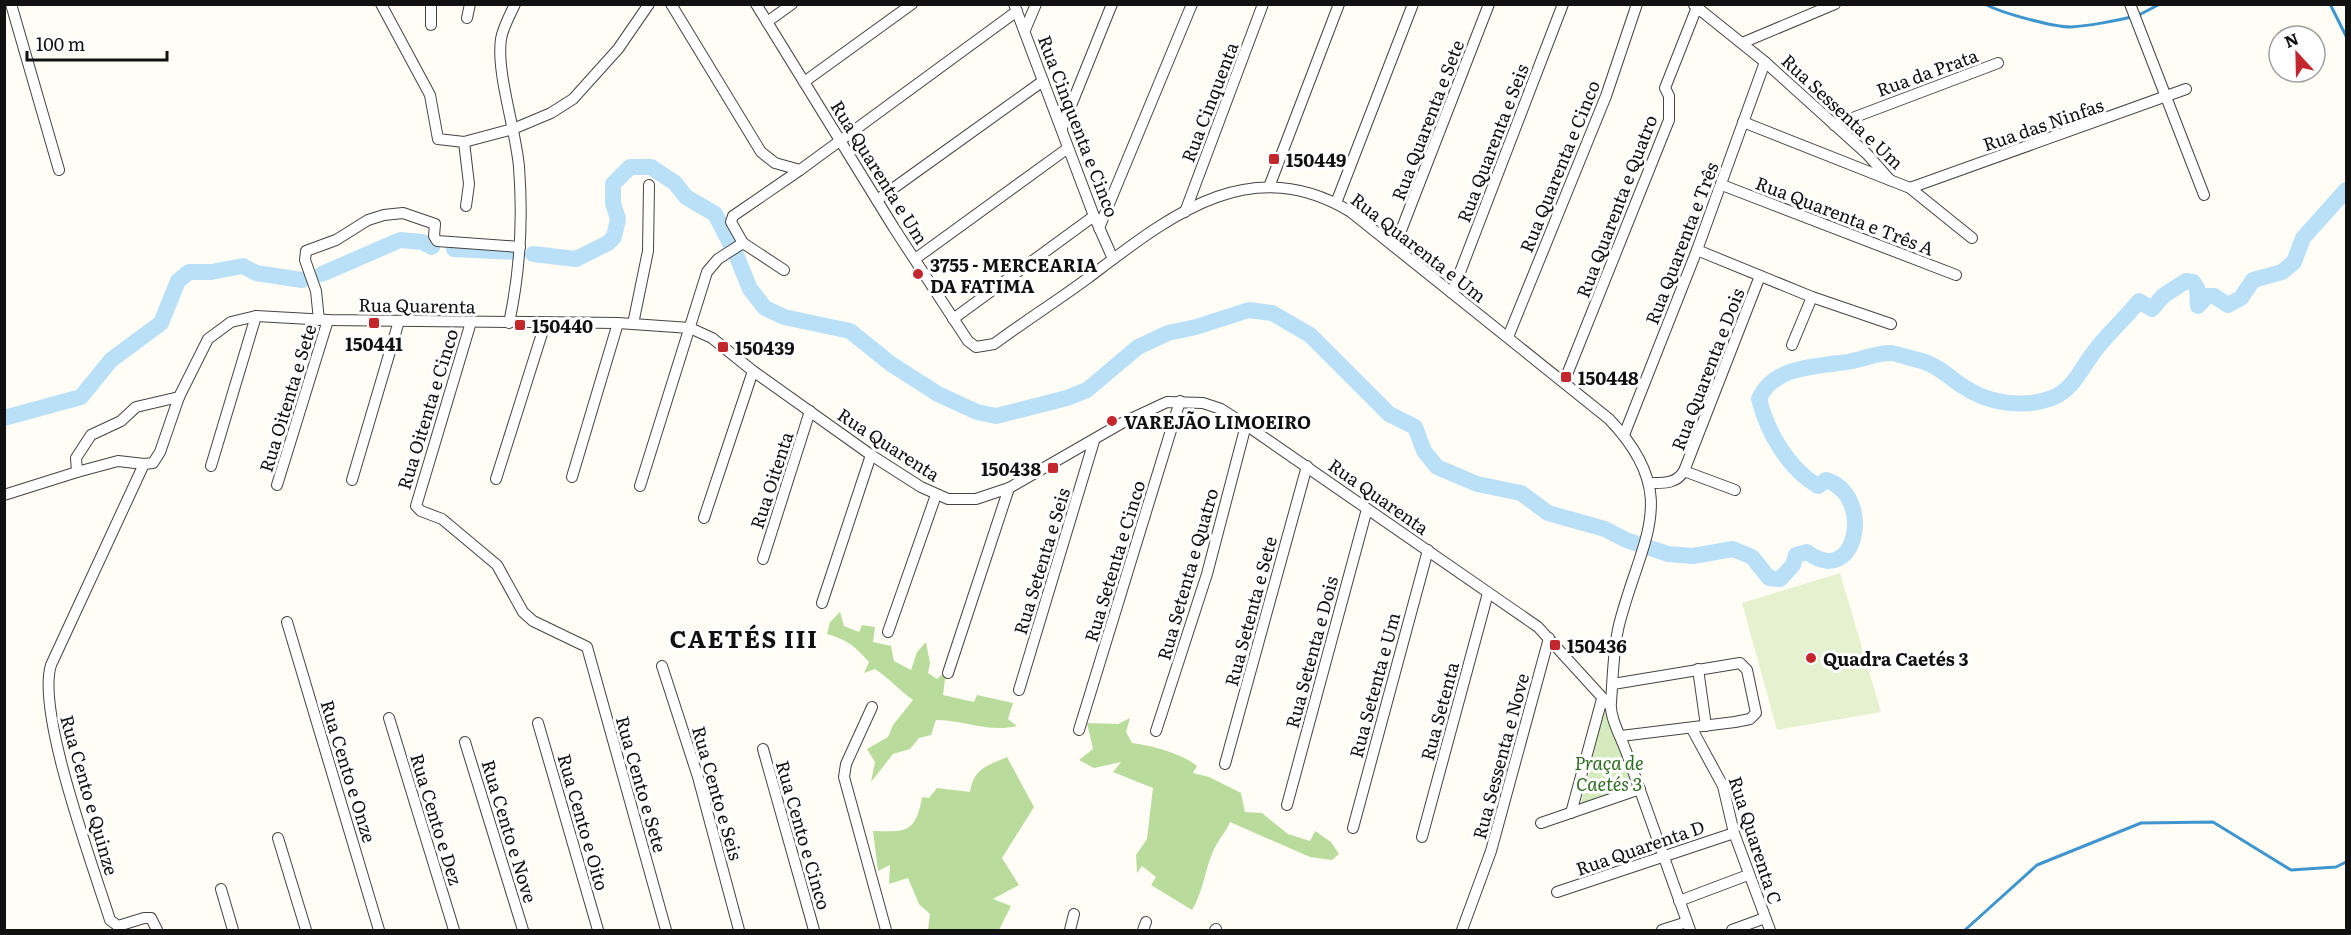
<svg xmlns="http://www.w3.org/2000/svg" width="2351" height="935" font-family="Literata,serif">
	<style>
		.green { fill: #d5ebbd }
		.forest { fill: #b9dc9c }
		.pitch { fill: #e6f2cf }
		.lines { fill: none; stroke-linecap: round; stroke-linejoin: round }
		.stream { stroke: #3f96cf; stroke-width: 3 }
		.river { stroke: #b9e0f7; stroke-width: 16 }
		.minor-casing { stroke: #444; stroke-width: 12 }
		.minor { stroke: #fff; stroke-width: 10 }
		.poi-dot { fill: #c4262e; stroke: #fff; stroke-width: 2 }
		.labels { text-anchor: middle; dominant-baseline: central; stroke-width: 6; stroke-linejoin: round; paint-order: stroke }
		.street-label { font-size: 18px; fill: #111; stroke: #fff }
		.poi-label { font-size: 18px; font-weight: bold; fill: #111; stroke: #fff; text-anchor: start }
		.park-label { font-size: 18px; font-style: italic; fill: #2f6b1f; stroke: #fff }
		.district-label { font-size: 24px; font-weight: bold; letter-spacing: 1.5px; fill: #111; stroke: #fff }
	</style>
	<rect width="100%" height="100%" fill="#fffdf5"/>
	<path class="green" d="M1604,710L1636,783L1581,804Z"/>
	<g class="forest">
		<path d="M840,612L844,626L859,632L862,625L875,627L873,642L891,646L894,661L911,670L917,652L926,642L930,663L928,673L937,679L946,671L943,695L974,702L977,695L1013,703L1008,719L1017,726C988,733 964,720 936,720L931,735L919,738L910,749L893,754L871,782L875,762L867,749L888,737L893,725L913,700C899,690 890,679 875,669L864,673L869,662C856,647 846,639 827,634L830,622Z"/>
		<path d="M1130,718L1126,732L1132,743C1153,746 1181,753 1197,766L1193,773L1209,777L1241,793L1245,812L1262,813L1288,834L1310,841L1315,831L1331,842L1339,854L1332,860L1310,857L1230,822C1227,830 1222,835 1218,842C1205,863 1205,889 1192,910L1151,885L1156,877L1142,866L1137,873L1136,855L1147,839L1153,788L1113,772L1121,762L1094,768L1079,760L1093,749L1087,723L1118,724Z"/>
		<path d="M1007,757L1034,807L1002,858L1019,885L993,899L1011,906L999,930H928L930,914L919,904L908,878L889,884L890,865L878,871L873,831C906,832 916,833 922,797L929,798L937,788L970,792C974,768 987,766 1007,757Z"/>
	</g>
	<path class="pitch" d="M1840,573L1881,712L1777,730L1742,603Z"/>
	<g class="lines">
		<g class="stream">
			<path d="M1985,4C2001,13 2053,27 2071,27C2087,26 2116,21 2131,17"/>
			<path d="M2330,4L2346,36"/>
			<path d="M2137,16L2160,4"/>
			<path d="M1965,930L2037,865L2141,823L2213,822L2291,870L2336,867L2346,862"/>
		</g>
		<g class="river">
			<path d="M454,249L516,252"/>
			<path d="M735,252L750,289L765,308L784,317L850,331L891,364L938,394L977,412L996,416L1067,398L1087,390L1138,347L1168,333L1196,327L1249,310L1272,313L1310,335L1389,414L1415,427L1424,451L1437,467L1477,484L1521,493L1548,513L1605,529L1626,540L1668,554L1693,556L1733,549L1752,557L1769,578L1780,579L1793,565L1796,555L1807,552C1857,590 1875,495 1826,480L1818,486C1788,469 1767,431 1759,399C1774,364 1821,367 1852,361C1864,359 1879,352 1892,353C1901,355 1913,359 1922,361C1937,365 1949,377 1961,385C1986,403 2022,409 2052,398C2074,389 2080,370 2094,352C2107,334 2125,319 2139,301L2152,309L2163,296L2186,281L2193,282L2197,288L2198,306L2207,296H2214L2228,305L2241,298L2253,280L2282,272L2294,262L2303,238L2346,190"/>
			<path d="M533,254L576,259L608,243L614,237L618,219L613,203V184L630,167H651L675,183L686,197L715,214L732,247"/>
			<path d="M322,274L400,240L422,242L432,247"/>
			<path d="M4,418L81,397L111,360L161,323L178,281L189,272H211L243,266L256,273L302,280"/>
		</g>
		<defs>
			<g id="minor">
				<path d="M11,4L59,170"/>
				<path d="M381,4L430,95L438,139L464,142L513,129L551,113L573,99L618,49L649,4"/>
				<path d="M431,4V25"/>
				<path d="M671,4L761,152L775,163L800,170L1017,11"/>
				<path d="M756,4L894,228L968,341L976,347L994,344C1025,321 1057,301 1088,278C1169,217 1249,150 1351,212L1609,419C1683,496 1641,538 1619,625C1613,650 1613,676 1611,702C1609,717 1622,739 1627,754C1648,813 1669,872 1690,930"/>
				<path d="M1014,4L1094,216L1113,259"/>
				<path d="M2130,4L2204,195"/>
				<path d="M1694,5L1765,62L1867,154L1890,180"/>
				<path d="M467,18L470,4"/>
				<path d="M767,22L792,4"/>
				<path d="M1025,30L1036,4"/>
				<path d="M1742,43L1835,4"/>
				<path d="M804,82L912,4"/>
				<path d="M1743,122L1910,188L1972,238"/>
				<path d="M1834,125L1998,63"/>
				<path d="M1062,128L1112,4"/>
				<path d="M464,142L469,184L466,206"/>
				<path d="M1722,185L1956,275"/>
				<path d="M1269,187L1339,4"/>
				<path d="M1910,188L2186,89"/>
				<path d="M877,200L1043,81"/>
				<path d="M1336,203L1413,4"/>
				<path d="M1185,212L1263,4"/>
				<path d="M1099,228L1192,4"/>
				<path d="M743,243L731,222L733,216L800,170"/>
				<path d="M1395,246L1489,4"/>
				<path d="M1697,250L1812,297L1891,324"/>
				<path d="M915,259L1068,148"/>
				<path d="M1452,293L1563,4"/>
				<path d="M953,319L1094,216"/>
				<path d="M319,320L316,291L305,260L306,251L336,240L368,220L384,215L403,213L435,224L434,236L437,241L520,247"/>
				<path d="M471,322L416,506L421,511L442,519L497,565L523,612L533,621L587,647L666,930"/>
				<path d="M509,323C520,272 523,219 519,167C516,130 496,73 501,39C503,27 510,15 515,4"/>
				<path d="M633,324L648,251L649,185"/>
				<path d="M1508,337L1606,96L1637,4"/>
				<path d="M1792,345L1812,297"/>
				<path d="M1564,382L1669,120V96L1665,88L1697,7"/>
				<path d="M1624,435L1697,250L1765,62"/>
				<path d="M144,464L51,665C36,712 93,866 110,920L118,926L144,918H151L157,930"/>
				<path d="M211,466L256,316"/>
				<path d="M1684,471L1735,490"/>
				<path d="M77,472L118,461L144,464L153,463L160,452L179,397L208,339L231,322L256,316L328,320L618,323L690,328L712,338L753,371L871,455L921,487L948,499H976L1009,488L1122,423L1167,402L1203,403L1221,409L1246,425L1538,627L1610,706"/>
				<path d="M572,477L618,323"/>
				<path d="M496,479L545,324"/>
				<path d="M352,480L399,321"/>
				<path d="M1650,483C1664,483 1676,484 1684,471L1760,276"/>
				<path d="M277,485L328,320"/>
				<path d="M640,486L707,272L718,259L743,243L784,270"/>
				<path d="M4,495L77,472L76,458L91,435L121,421L136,407L179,397"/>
				<path d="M704,518L753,371"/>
				<path d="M763,559L810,411"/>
				<path d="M822,603L871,455"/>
				<path d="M287,622L379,930"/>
				<path d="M888,632L936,495"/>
				<path d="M662,666L698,777L739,930"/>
				<path d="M1698,669L1706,726"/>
				<path d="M948,673L1009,488"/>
				<path d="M1613,684L1740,663L1747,670L1756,713L1750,719L1735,722L1621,736"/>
				<path d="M1019,690L1094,441"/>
				<path d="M872,707L846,764L844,777L886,930"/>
				<path d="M389,718L454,930"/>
				<path d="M538,723L598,930"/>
				<path d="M1692,729L1723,786L1734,833L1770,930"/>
				<path d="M1079,730L1180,401"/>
				<path d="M1156,731L1207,574L1246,425"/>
				<path d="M465,742L523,930"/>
				<path d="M763,749L814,930"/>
				<path d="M1225,764L1307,466"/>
				<path d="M1287,805L1367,509"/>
				<path d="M1571,813L1602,699"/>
				<path d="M1541,823L1640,789"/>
				<path d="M1353,828L1428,550"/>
				<path d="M1422,837L1488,593"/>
				<path d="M278,838L306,930"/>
				<path d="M221,889L233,930"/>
				<path d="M1557,892L1734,833"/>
				<path d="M1679,901L1748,875"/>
				<path d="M1070,930L1074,914"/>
				<path d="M1143,930L1146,922"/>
				<path d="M1215,930L1216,929"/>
				<path d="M1462,930L1491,851L1549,638"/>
				<path d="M1662,930L1687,922"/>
				<path d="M1732,930L1765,918"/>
			</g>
		</defs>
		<use href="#minor" class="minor-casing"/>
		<use href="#minor" class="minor"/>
	</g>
	<g class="poi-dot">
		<rect x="1268" y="153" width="12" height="12" rx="3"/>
		<circle cx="918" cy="274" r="6"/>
		<rect x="368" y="317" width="12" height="12" rx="3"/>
		<rect x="514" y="319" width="12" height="12" rx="3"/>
		<rect x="717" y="341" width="12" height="12" rx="3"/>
		<rect x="1560" y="371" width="12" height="12" rx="3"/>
		<circle cx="1112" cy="421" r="6"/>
		<rect x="1047" y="462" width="12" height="12" rx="3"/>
		<rect x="1549" y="639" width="12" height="12" rx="3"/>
		<circle cx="1811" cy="658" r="6"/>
	</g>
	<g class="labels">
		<g class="street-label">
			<text transform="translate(1927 72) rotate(-20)">Rua da Prata</text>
			<text transform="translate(1209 102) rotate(-69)">Rua Cinquenta</text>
			<text transform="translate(1843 111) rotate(43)">Rua Sessenta e Um</text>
			<text transform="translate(1427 120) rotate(-69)">Rua Quarenta e Sete</text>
			<text transform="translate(2043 124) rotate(-19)">Rua das Ninfas</text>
			<text transform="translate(1079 126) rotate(69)">Rua Cinquenta e Cinco</text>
			<text transform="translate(1492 143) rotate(-69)">Rua Quarenta e Seis</text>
			<text transform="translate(1559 166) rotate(-68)">Rua Quarenta e Cinco</text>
			<text transform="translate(880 172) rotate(58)">Rua Quarenta e Um</text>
			<text transform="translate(1616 206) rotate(-69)">Rua Quarenta e Quatro</text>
			<text transform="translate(1845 215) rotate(21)">Rua Quarenta e Três A</text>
			<text transform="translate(1681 243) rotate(-69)">Rua Quarenta e Três</text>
			<text transform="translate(1419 247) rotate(38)">Rua Quarenta e Um</text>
			<text transform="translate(417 305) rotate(1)">Rua Quarenta</text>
			<text transform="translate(1707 369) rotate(-69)">Rua Quarenta e Dois</text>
			<text transform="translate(287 398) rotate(-73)">Rua Oitenta e Sete</text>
			<text transform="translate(427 409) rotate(-73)">Rua Oitenta e Cinco</text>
			<text transform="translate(889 444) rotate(33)">Rua Quarenta</text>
			<text transform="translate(771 480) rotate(-72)">Rua Oitenta</text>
			<text transform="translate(1379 496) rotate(35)">Rua Quarenta</text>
			<text transform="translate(1041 561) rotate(-73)">Rua Setenta e Seis</text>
			<text transform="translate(1114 561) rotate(-73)">Rua Setenta e Cinco</text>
			<text transform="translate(1187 574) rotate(-74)">Rua Setenta e Quatro</text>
			<text transform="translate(1250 611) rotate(-75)">Rua Setenta e Sete</text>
			<text transform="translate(1311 652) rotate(-75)">Rua Setenta e Dois</text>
			<text transform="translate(1374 685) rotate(-75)">Rua Setenta e Um</text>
			<text transform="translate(1439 711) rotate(-75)">Rua Setenta</text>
			<text transform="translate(1500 756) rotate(-75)">Rua Sessenta e Nove</text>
			<text transform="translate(349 771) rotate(73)">Rua Cento e Onze</text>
			<text transform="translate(642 784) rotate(74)">Rua Cento e Sete</text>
			<text transform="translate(718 793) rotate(74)">Rua Cento e Seis</text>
			<text transform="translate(90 795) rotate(74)">Rua Cento e Quinze</text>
			<text transform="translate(437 819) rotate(73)">Rua Cento e Dez</text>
			<text transform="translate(584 822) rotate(74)">Rua Cento e Oito</text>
			<text transform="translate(510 831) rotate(73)">Rua Cento e Nove</text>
			<text transform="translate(804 835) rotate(74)">Rua Cento e Cinco</text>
			<text transform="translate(1756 840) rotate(72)">Rua Quarenta C</text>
			<text transform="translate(1640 847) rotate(-19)">Rua Quarenta D</text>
		</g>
		<g class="poi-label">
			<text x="1286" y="159">150449</text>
			<text x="930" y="264">3755 - MERCEARIA<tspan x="930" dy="21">DA FATIMA</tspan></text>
			<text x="532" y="325">150440</text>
			<text x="374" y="343" text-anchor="middle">150441</text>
			<text x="735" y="347">150439</text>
			<text x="1578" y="377">150448</text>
			<text x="1124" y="421">VAREJÃO LIMOEIRO</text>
			<text x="1041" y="468" text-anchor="end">150438</text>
			<text x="1567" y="645">150436</text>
			<text x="1823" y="658">Quadra Caetés 3</text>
		</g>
		<g class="park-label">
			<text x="1609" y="762">Praça de<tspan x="1609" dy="21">Caetés 3</tspan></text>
		</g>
		<g class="district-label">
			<text x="744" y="637">CAETÉS III</text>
		</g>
	</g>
	<rect width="2351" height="935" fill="none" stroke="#111111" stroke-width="12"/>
	<g transform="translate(2297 54) rotate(338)"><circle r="28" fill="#ffffff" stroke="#a0a0a0" stroke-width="1.5"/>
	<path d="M0-4.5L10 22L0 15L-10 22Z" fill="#c4262e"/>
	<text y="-9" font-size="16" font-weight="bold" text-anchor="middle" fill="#111111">N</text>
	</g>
	<path d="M27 51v9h140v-9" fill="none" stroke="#111111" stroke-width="3"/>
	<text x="36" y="51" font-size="18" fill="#111111" stroke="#ffffff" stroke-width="4.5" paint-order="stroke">100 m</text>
</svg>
